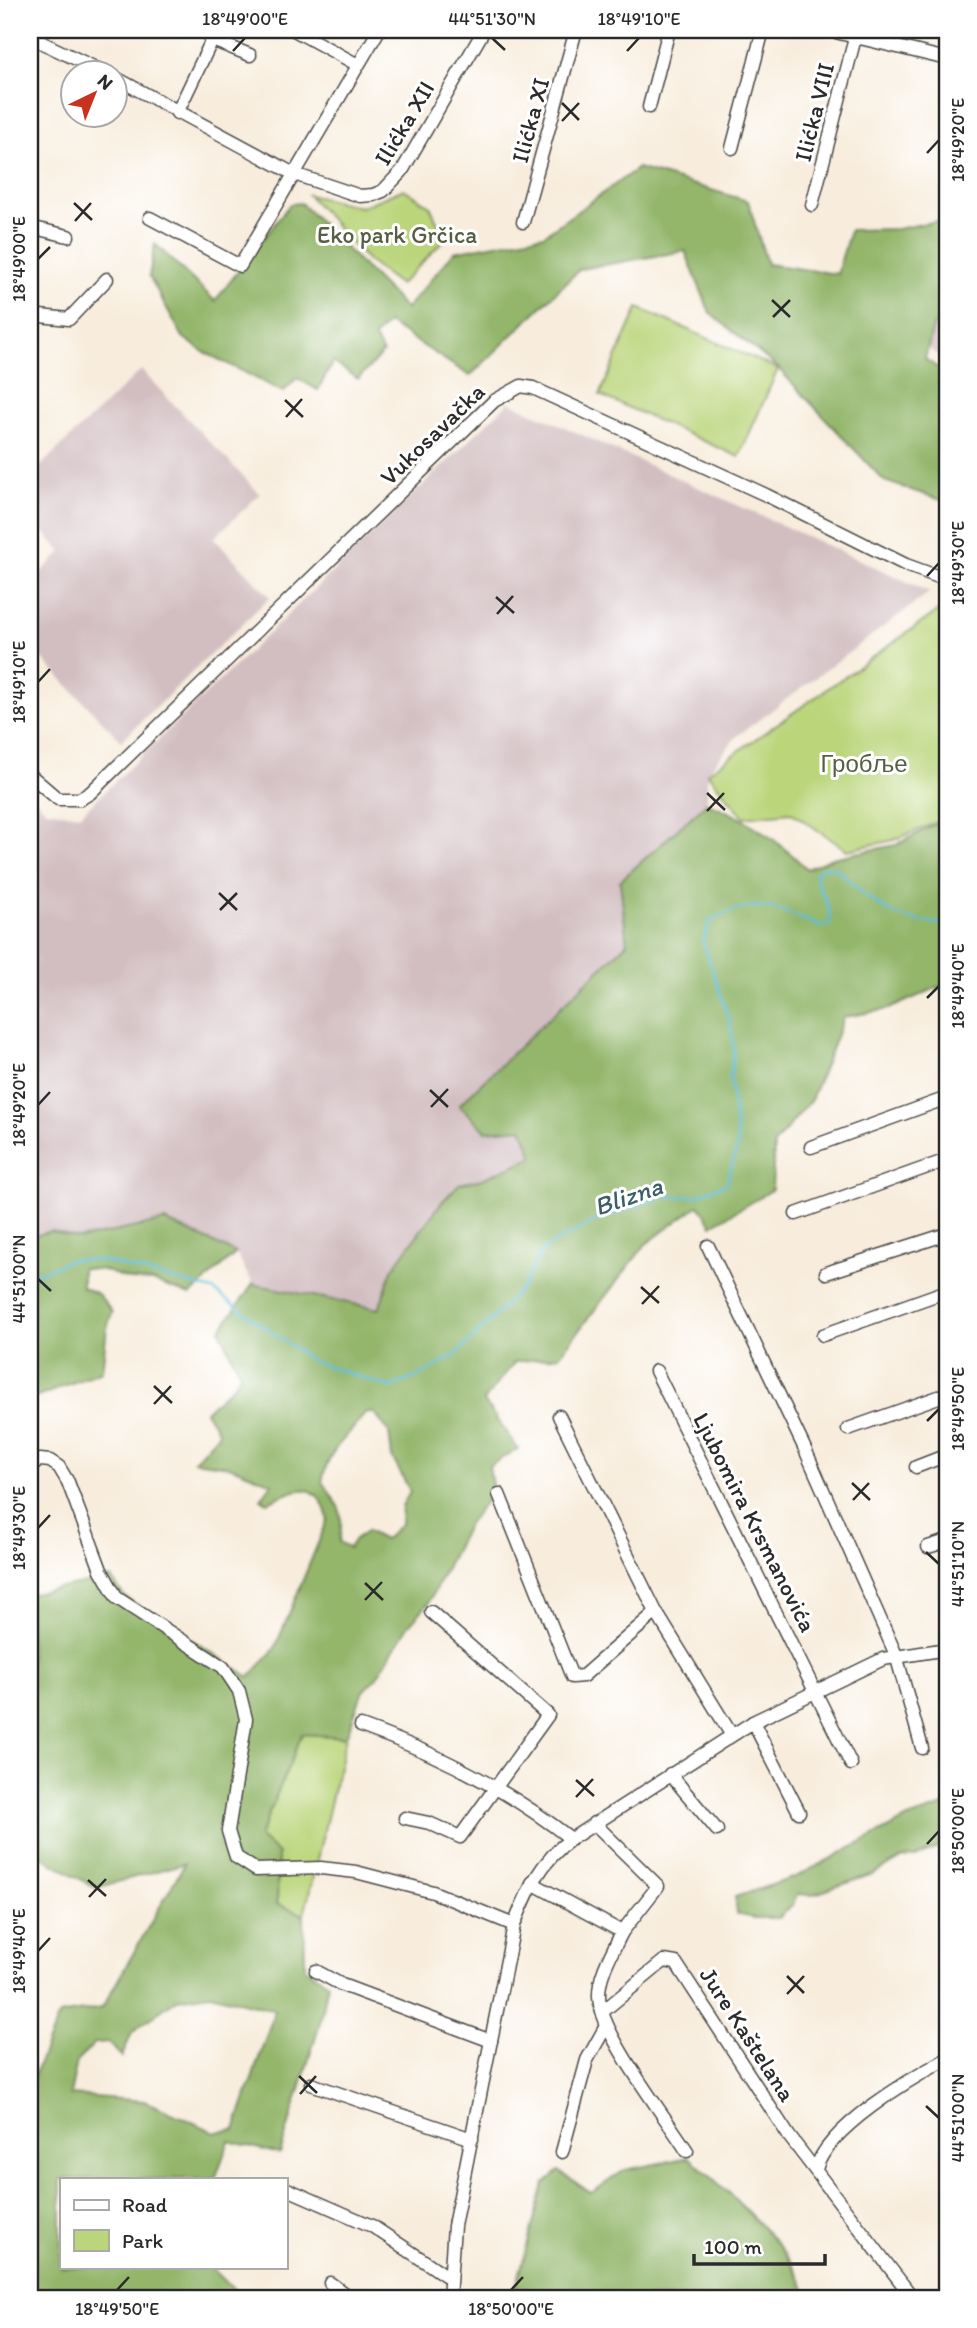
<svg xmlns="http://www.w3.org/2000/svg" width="977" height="2328" font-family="Itim,sans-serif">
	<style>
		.industrial { fill: #d2bec1 }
		.green { fill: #bad57a; stroke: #728052; stroke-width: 2 }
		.forest { fill: #93b66a; stroke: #5f704a; stroke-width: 2; fill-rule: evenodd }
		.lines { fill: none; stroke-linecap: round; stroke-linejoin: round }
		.stream { stroke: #59bcd7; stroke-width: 2.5 }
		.minor-casing { stroke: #4a4846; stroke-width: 15 }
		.minor { stroke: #fff; stroke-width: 12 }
		.ticks { fill: none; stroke: #2b2b2b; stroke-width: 2.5 }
		.labels { text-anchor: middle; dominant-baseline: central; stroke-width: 6; stroke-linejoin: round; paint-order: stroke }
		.street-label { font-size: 24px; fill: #2b2b2b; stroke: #fff }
		.park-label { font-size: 24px; fill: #565e43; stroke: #fff }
		.water-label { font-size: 26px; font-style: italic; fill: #3b5e67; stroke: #fff }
		.neatline { fill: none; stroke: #2b2b2b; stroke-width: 2.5 }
		.ticks-label { font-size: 18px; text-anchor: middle; fill: #2b2b2b }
	</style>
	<rect width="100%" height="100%" fill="#fff"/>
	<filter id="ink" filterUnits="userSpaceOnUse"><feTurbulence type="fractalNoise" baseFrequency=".0143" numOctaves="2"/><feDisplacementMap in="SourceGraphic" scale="14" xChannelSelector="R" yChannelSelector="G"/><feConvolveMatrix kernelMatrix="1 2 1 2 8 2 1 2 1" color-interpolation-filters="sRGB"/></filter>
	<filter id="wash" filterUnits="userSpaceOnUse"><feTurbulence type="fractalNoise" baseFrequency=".00686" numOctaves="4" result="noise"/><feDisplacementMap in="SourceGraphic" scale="28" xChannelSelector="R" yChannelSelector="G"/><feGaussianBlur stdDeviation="1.57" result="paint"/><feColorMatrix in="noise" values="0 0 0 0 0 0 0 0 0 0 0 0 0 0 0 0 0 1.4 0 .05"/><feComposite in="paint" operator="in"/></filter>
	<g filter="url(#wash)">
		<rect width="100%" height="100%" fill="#f8eddd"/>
		<g class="industrial">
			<path d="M947,306V361L927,348L933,327Z"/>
			<path d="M141,370L260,494L214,538L270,597L121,741L30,646V583L62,552L30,518V476Z"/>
			<path d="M509,402L930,592L736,737L707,773V803L620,881L627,943L459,1104L522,1127L533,1157L482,1179L459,1184L441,1203L392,1270L379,1309L253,1284L236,1253L165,1221L80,1239L51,1231L30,1237V794L46,810L80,815Z"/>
		</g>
		<g class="green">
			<path d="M404,189L430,206L445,239L400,285L368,261L308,195L361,207Z"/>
			<path d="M638,308L778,369L739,457L600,395Z"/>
			<path d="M947,605V818L894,840L847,850L791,812L744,817L707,773Z"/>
			<path d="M302,1734L346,1737L304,1915L277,1904L278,1855L259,1837Z"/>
		</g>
		<g class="forest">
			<path d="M638,168L748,201L767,264L837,274L850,230L897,229L947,219V306L933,327L925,359L947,374V502L884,481L778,368L710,313L685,251L580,269L470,376L388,323L374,337L383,353L358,379L333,362L318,390L297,378L283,392L202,351L183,337L149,276L155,244L215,301L290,204L301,203L406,309L454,252L544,235Z"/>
			<path d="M707,803C745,817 778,840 807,869L832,858L896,845L947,818V983L889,1009L844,1017L811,1100L774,1144L772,1190L712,1225L699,1205L646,1244L559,1356L515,1362L484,1401L518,1449L489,1466L493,1492L468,1524L428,1604L408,1626L377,1677L363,1691L346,1737L302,1734L259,1837L278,1854L277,1904L304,1915L305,1968L328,1983L321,2019L280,2154L229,2141L215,2179H61V2267H211L242,2298H30V2085L59,2015L102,2008L185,1863L96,1888L30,1850V1594L111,1578L125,1597L250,1677L275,1648L328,1519C318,1478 298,1488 268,1502L261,1499L272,1483L229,1466L194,1461L219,1433L205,1411L234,1385L240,1374L220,1330L253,1284L379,1309L392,1270L441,1203L459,1184L482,1179L533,1157L522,1128L486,1131L459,1105L627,943L620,881ZM366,1412L374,1413L389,1432L392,1457L410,1491L402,1506L401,1524L384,1540L367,1531L355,1539L349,1548L339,1542C345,1513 340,1506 322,1482C329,1445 347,1440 366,1412ZM210,1994L275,2010L235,2130L215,2132L144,2101L70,2095L77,2061L95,2043L108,2042L122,2057L132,2032L145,2022L177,1999Z"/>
			<path d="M165,1221L236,1253L190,1295L152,1281L131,1280L103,1270L82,1268V1287L98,1294L112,1312L107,1328L102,1371L30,1400V1237L51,1231L80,1239Z"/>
			<path d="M947,1805V1844L916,1857L902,1858L873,1874L812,1895L797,1894L793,1904L779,1918H753L737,1914L735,1897L796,1877L908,1818Z"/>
			<path d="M689,2157C721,2185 802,2258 807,2298H513L544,2184L559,2171L591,2193L625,2170Z"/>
		</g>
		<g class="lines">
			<path class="stream" d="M30,1277L70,1260H100L213,1290L312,1361L390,1387L419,1376L457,1354L521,1289L543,1250L561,1239L595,1221L662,1197L696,1196L727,1183L738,1144L730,1076L734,1050L730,1022L703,941L710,921C754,896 778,907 821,927L830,923C832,900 818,895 815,873L824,867L836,868C872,903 894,924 947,923"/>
		</g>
	</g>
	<g filter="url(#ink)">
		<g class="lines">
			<defs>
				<g id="minor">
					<path d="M294,30L358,65"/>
					<path d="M827,30L947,59"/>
					<path d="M30,37L108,74"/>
					<path d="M116,78L294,174L360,196L373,195L383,191L402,171L484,30"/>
					<path d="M649,107L669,30"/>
					<path d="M177,113L212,40L250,55"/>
					<path d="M732,148L763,30"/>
					<path d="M812,205L857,30"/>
					<path d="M150,218L240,266L379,30"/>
					<path d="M523,222L576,30"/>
					<path d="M30,227L68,236"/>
					<path d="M30,315L69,319L107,279"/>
					<path d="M30,775L58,799H80L90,793L494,401L521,386L533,388L766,495L906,565L947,580"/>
					<path d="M811,1147L947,1098"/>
					<path d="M796,1214L947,1160"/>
					<path d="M708,1246L804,1447L896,1655L922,1748"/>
					<path d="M826,1273L947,1234"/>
					<path d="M823,1335L947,1291"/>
					<path d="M656,1371L851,1764"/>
					<path d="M559,1416L656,1612L731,1734"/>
					<path d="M848,1429L947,1394"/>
					<path d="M30,1465L40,1460L50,1461L59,1467L68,1482L101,1570L117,1598L223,1667L239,1691L246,1719L228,1831L236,1857L256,1870L321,1868L356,1872L433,1892L514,1925"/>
					<path d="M916,1467L947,1455"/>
					<path d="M499,1494L572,1677L583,1676L656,1612"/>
					<path d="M928,1547L947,1541"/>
					<path d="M753,1722L799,1812"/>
					<path d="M361,1726C437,1753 507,1789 571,1839"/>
					<path d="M670,1774L717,1830"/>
					<path d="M405,1818L429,1823L460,1837L548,1715L431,1612"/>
					<path d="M594,1823L658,1886L622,1932"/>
					<path d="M532,1883L622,1932C613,1951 598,1975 599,1997C601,2035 665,2116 687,2151"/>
					<path d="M316,1971L342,1985L491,2041"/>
					<path d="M602,2012L664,1961L676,1963L789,2136L913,2298"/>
					<path d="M311,2084L472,2139"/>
					<path d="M562,2152L587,2060L606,2026"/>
					<path d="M816,2169C827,2128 910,2079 947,2059"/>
					<path d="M285,2188L372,2226L448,2277"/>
					<path d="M330,2283L350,2298"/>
					<path d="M449,2298L454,2226L514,1925C528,1890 540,1862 571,1839L753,1722L883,1659L947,1649"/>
				</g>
			</defs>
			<use href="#minor" class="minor-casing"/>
			<use href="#minor" class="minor"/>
		</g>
	</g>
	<path class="ticks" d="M492,38L505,50M233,51L245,38M627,51L639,38M562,103L579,120M562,121L579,103M927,153L939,140M74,203L92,220M75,221L91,203M38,259L50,247M772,300L790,317M773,317L790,300M285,400L303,417M286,417L302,399M927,576L939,563M496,597L514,613M497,614L513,596M38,682L50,669M707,793L725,810M707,811L724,793M219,893L237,910M220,910L237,893M927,998L939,986M430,1090L448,1107M38,1105L50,1092M431,1107L448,1089M38,1279L51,1291M641,1287L659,1303M642,1304L659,1286M154,1386L172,1403M154,1404L171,1386M927,1421L939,1409M852,1483L870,1500M853,1500L869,1483M38,1528L50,1515M926,1552L939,1564M365,1583L383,1600M365,1600L382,1582M576,1780L594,1796M576,1797L593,1779M927,1844L939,1831M88,1880L106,1896M89,1897L106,1879M38,1951L50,1938M787,1976L804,1993M787,1994L804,1976M299,2076L317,2093M300,2094L316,2076M926,2106L939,2118M117,2290L129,2277M511,2290L523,2277"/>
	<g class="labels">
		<g class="street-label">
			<text transform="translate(814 112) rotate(-76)">Ilićka VIII</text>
			<text transform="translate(530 120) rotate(-75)">Ilićka XI</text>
			<text transform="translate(404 123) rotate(-59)">Ilićka XII</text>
			<text transform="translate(432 434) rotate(-44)">Vukosavačka</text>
			<text transform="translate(755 1522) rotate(63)">Ljubomira Krsmanovića</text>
			<text transform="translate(748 2034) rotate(57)">Jure Kaštelana</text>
		</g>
		<g class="park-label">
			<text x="397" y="234">Eko park Grčica</text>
			<text x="864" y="763">Гробље</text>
		</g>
		<g class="water-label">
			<text transform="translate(628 1196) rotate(-19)">Blizna</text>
		</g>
	</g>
	<rect width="977" height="2328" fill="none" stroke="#fff" stroke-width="77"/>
	<rect x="60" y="2178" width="228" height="91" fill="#ffffff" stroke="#aaaaaa" stroke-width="2"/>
	<rect x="74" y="2200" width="35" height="10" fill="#ffffff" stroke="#aaaaaa" stroke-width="2"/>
	<text x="122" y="2212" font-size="21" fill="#2b2b2b">Road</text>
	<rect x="74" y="2230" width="35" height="21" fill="#bad57a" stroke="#aaaaaa" stroke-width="2"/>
	<text x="122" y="2248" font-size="21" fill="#2b2b2b">Park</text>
	<g transform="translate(94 94) rotate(43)"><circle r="33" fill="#ffffff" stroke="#aaaaaa" stroke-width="2"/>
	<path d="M0-5L12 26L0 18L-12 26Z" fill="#c8321e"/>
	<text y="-10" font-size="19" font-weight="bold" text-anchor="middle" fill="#2b2b2b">N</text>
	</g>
	<path d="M694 2254v10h131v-10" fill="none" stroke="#2b2b2b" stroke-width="3.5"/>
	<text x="704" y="2254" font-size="21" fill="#2b2b2b" stroke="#ffffff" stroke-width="5" paint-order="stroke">100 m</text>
	<rect x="38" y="38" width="901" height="2252" class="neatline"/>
	<g class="ticks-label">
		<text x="245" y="25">18°49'00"E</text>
		<text x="492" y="25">44°51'30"N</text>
		<text x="639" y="25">18°49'10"E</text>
		<text transform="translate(958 140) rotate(-90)" y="6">18°49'20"E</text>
		<text transform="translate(19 259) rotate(-90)" y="6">18°49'00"E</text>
		<text transform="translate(958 563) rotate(-90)" y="6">18°49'30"E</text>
		<text transform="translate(19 682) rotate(-90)" y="6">18°49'10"E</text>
		<text transform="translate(958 986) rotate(-90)" y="6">18°49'40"E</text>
		<text transform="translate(19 1105) rotate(-90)" y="6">18°49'20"E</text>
		<text transform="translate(19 1279) rotate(-90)" y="6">44°51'00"N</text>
		<text transform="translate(958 1409) rotate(-90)" y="6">18°49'50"E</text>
		<text transform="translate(19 1528) rotate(-90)" y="6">18°49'30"E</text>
		<text transform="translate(958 1564) rotate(-90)" y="6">44°51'10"N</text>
		<text transform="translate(958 1831) rotate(-90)" y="6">18°50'00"E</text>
		<text transform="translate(19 1951) rotate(-90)" y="6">18°49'40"E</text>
		<text transform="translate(958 2118) rotate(-90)" y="6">44°51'00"N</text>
		<text x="117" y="2315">18°49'50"E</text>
		<text x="511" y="2315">18°50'00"E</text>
	</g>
</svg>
